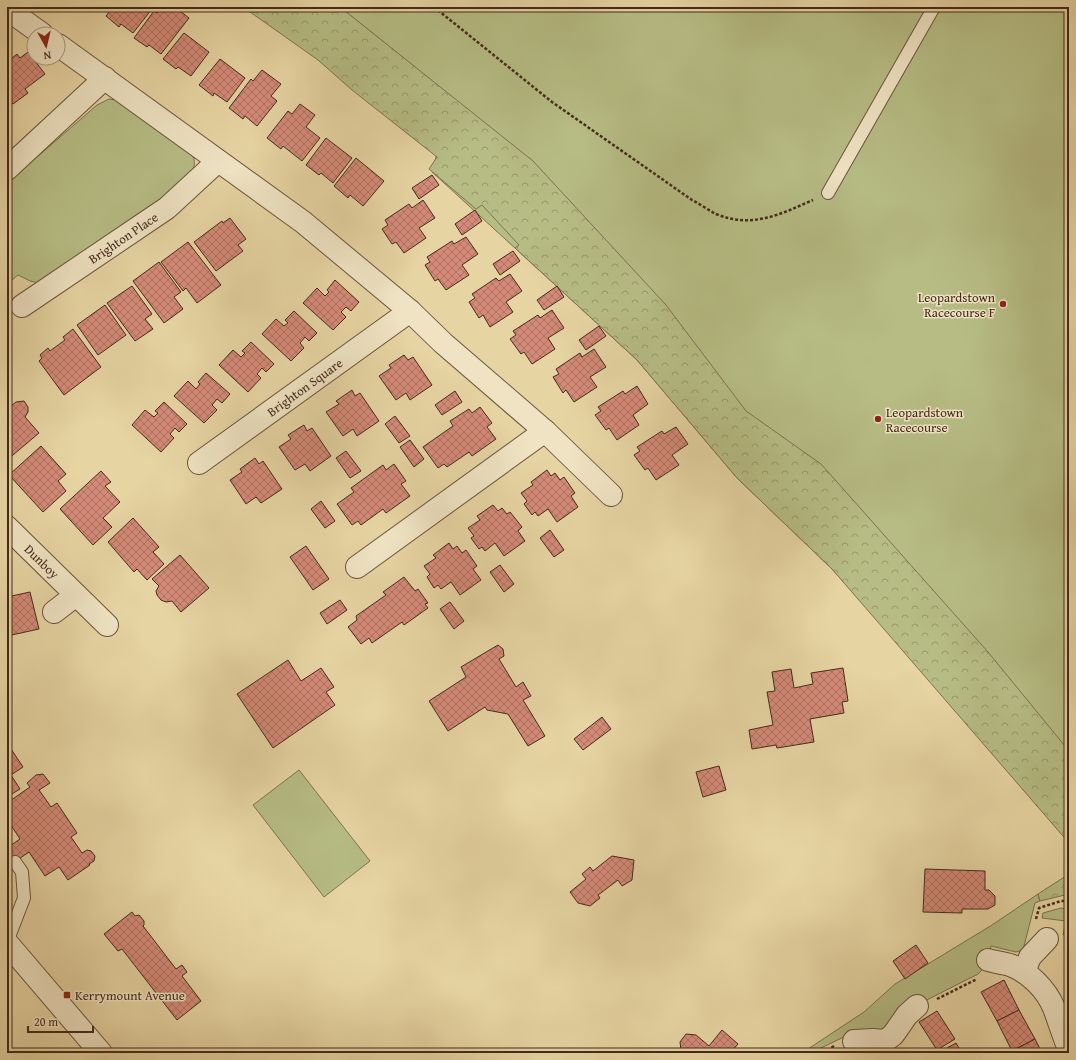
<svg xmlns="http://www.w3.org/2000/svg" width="1076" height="1060" font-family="'Gentium Book Plus',serif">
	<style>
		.grass { fill: #b6bc84; stroke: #7d7350 }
		.forest { fill: url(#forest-crowns); stroke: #7d7350 }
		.building { fill: url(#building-cross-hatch); stroke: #442a1b }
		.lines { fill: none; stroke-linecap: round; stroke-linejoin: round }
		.service-casing { stroke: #6c543d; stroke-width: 14 }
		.minor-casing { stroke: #6c543d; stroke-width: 24 }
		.tertiary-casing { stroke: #6c543d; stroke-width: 24 }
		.path { stroke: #442a1b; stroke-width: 2.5; stroke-dasharray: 3 2; stroke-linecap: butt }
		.service { stroke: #efe3c3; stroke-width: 12 }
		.minor { stroke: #efe3c3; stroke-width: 22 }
		.tertiary { stroke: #efe3c3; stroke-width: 22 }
		.poi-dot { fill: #8f2418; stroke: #efe3c3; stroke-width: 1.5 }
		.labels { text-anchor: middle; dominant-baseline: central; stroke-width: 3; stroke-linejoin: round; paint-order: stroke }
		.street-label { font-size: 13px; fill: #442a1b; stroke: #efe3c3 }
		.poi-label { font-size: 13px; fill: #442a1b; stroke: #efe3c3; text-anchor: start }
	</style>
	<defs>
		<pattern id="forest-crowns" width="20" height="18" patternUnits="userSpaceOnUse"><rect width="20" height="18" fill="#b6bc84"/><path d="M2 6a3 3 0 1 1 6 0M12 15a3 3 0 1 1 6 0" fill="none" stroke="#96996b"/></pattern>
		<pattern id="building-cross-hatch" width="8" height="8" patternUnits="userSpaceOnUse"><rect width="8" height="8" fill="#d48a78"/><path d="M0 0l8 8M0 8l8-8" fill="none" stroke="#ae7162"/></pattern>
	</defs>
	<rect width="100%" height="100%" fill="#e6d4a2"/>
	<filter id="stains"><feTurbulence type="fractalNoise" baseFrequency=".005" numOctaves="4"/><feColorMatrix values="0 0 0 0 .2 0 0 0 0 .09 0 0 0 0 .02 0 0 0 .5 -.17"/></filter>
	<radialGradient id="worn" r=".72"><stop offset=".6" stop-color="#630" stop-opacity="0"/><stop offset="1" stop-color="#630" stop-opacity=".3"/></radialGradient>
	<g class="grass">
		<path d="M340,7H1069V834L832,569L737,478L637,360L432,172L452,97Z"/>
		<path d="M109,99L116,100L187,149C189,151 192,154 193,156C200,173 179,188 168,197L39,283L30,281L18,275L7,284V183L97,105Z"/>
		<path d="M299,770L370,861L324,897L253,805Z"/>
		<path d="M1038,894L1040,901L1035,903L1023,950L1016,952L991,946L985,967L978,974L917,1005L885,1030L854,1032L821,1048L815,1053H802L864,1012L895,984L992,925Z"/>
		<path d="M1061,908L1069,910V933L1063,935L1066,921L1042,918L1043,913Z"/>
	</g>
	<g class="forest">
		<path d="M243,7H340L533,161L666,305L746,411L821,464L988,652L1069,751V843L832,569L737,478L637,360L515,248L519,245L482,205L476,209L429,169L437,157L352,90L318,60Z"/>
		<path d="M1069,874V894L1040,901L1038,894Z"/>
	</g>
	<g class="building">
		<path d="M113,7H149L152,9L133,33L121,24L119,27L106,16Z"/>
		<path d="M162,7H175L189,18L161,54L149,45L147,47L134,38L154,11L157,13Z"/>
		<path d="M184,33L209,52L191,76L178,67L176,69L163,59Z"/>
		<path d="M28,52L45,74L25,89L28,93L13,104L7,97V62L17,54L20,58Z"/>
		<path d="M220,59L245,78L227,102L214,93L213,96L199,85Z"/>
		<path d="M262,70L281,84L271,96L277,101L257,126L245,116L243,119L229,108L251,79L253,81Z"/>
		<path d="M300,104L315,115L306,127L320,138L302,161L283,146L281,149L267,138L288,111L292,114Z"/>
		<path d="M326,138L352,158L333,183L321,173L319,175L306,165Z"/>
		<path d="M356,158L384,181L363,206L350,195L348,198L334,186Z"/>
		<path d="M432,175L439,185L419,199L412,188Z"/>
		<path d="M423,200L435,218L419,228L426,238L404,253L396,242L392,244L382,229L388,225L385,220L409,204L412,208Z"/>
		<path d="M475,210L482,221L462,235L455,224Z"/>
		<path d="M230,218L246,239L238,245L243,251L216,271L194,242L222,221L223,223Z"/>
		<path d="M466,237L478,254L462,265L469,275L446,290L438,279L435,281L425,265L430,262L427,257L452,241L454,244Z"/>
		<path d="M188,242L221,285L197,303L186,288L183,291L161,262Z"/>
		<path d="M513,251L520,261L500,275L493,264Z"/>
		<path d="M159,262L181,292L174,297L183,309L164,323L133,281Z"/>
		<path d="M510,274L522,291L506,302L513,312L490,327L483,315L479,318L469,302L475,298L472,294L496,278L499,281Z"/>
		<path d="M335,280L359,302L351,311L346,307L341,312L346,317L333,330L303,303L317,288L325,296L329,292L327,290Z"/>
		<path d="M132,286L152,314L145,319L153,329L135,341L107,303Z"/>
		<path d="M557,286L564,297L544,310L537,300Z"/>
		<path d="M105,305L126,335L98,355L77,325Z"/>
		<path d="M552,310L564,328L548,338L555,349L532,364L524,352L521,354L510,339L516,335L513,331L538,315L540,318Z"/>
		<path d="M294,311L317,333L309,341L305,337L300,343L304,348L291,361L262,334L276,319L284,326L288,323L285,320Z"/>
		<path d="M599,326L606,336L586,350L579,340Z"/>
		<path d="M73,329L101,367L64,395L39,361L42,358L40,355L48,348L50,351L65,340L63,337Z"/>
		<path d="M251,342L274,364L266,372L262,368L257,374L261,378L248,392L219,365L233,350L241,357L245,353L242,351Z"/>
		<path d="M594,349L606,367L590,377L597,387L574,402L566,390L563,393L553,377L559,374L556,369L580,353L582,357Z"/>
		<path d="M404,355L408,360L413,357L432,385L410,400L406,393L396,400L379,376L391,368L389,365Z"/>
		<path d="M206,373L230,394L222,403L217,399L212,405L217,410L204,423L174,396L188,381L196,389L200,384L198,382Z"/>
		<path d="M637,386L648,404L633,415L639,425L617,440L609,428L606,430L595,415L601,411L598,407L623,391L625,394Z"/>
		<path d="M352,390L355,396L360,393L379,421L357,436L353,429L343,436L326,412L339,404L336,401Z"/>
		<path d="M455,391L462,402L442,415L435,405Z"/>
		<path d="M24,401L28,407V412L25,417L39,433L7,460V409L16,402Z"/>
		<path d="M164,402L187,424L179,432L175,428L170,434L174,438L161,452L132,425L145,410L154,417L158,413L155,411Z"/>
		<path d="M480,407L492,423L487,427L496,439L472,456L469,452L447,467L444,464L438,468L423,447L453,426L450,421L469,409L472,413Z"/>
		<path d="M395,416L410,436L399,443L385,424Z"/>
		<path d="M304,425L307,431L312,428L331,456L310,471L305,464L295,470L279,447L291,439L288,435Z"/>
		<path d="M676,427L688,444L672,455L679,465L656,480L648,468L645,470L634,455L640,451L637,447L662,431L664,434Z"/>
		<path d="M410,440L424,459L414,467L400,447Z"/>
		<path d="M41,446L66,474L58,481L66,491L43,512L9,475Z"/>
		<path d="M346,451L361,471L350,478L336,458Z"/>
		<path d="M255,458L259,464L263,461L282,489L261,503L256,497L246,504L230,480L242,472L240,469Z"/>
		<path d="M394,464L406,481L401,484L410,496L386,513L383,509L361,525L358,521L352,525L337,504L354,492L351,488L383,465L386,470Z"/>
		<path d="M547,470L551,476L555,473L560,480L564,477L575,493L571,496L578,507L557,522L548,509L538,516L535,512L532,515L524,504L527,501L521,493L533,485L531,482Z"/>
		<path d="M101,471L111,482L105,486L120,502L103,518L112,527L93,545L60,509Z"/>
		<path d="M321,501L335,521L325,528L311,509Z"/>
		<path d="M493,505L498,511L502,508L507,514L510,512L522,527L518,531L525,541L504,556L495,543L485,551L482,547L479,549L471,538L474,536L468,528L480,520L477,516Z"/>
		<path d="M133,518L159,547L153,552L164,564L147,580L137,569L134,572L108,542Z"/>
		<path d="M550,530L564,550L554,557L540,538Z"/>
		<path d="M449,543L453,549L457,546L462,553L466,550L477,566L473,569L481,580L460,595L451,582L441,589L438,585L434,588L427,577L430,574L424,566L436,558L433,555Z"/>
		<path d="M306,546L329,579L313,590L290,557Z"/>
		<path d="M180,555L209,588L181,612L172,601L166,602L161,600L157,595L156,591L159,586L152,579Z"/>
		<path d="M500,565L514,584L504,592L490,572Z"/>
		<path d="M404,577L415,591L418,589L428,603L425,604L428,608L404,625L402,622L372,643L369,638L361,644L348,627L357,620L356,616L386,595L383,592Z"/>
		<path d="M30,592L39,629L7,636V597Z"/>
		<path d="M340,600L347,610L327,624L320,613Z"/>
		<path d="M450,602L464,621L454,629L440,609Z"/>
		<path d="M498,645L503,649L504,656L499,659L516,687L523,682L531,696L523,700L545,736L528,746L508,714L487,710L485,707L448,731L429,701L466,677L461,667Z"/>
		<path d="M288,660L301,681L321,668L334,687L326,692L335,705L273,748L237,694Z"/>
		<path d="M843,668L848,701L842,702L844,713L810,719L814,742L777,748L776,745L752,749L749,730L773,725L767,692L775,691L772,672L791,669L794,688L813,684L811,673Z"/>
		<path d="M602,717L611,729L583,750L574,739Z"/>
		<path d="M9,746L23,767L11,775L20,789L7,797V747Z"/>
		<path d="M719,766L726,790L703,797L696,772Z"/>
		<path d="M43,774L50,783L39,790L51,807L57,803L77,833L71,837L82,853L87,850L91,851L95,856L94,861L89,864L90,865L68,880L59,867L45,876L29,852L7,867V848L20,839L7,819V803L30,787L27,783L36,775Z"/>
		<path d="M612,856L634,860L632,880L622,886L618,880L598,895L600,898L590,906L578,903L570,892L586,879L582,874L590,867L593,871Z"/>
		<path d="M925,869L985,871V890H989L995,896V905L988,909H962V913L923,912Z"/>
		<path d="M132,912L135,916L139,915L144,921V925L143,926L176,969L182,965L187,972L182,976L201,1001L177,1020L122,949L118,951L104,934Z"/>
		<path d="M916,945L928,963L905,979L893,961Z"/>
		<path d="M1004,980L1019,1010L997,1021L981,992Z"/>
		<path d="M1019,1010L1035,1039L1012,1051L997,1021Z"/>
		<path d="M937,1011L955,1039L937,1050L919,1022Z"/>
		<path d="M722,1030L738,1044L730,1053H684L681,1050L680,1042L686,1034L696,1035L709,1046Z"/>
		<path d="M1035,1039L1042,1053H1014L1012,1051Z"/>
		<path d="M956,1043L962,1053H938Z"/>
	</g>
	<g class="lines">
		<defs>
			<g id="service">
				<path d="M828,193L934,7"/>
				<path d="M7,942L24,898L22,872L15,862"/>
			</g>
			<g id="minor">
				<path d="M7,9L42,34"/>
				<path d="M58,45L303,222L410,311L443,343L545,431L611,495"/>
				<path d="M7,169L105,78"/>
				<path id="s1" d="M22,306L167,208L218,161"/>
				<path id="s2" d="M199,463L410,311"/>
				<path id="s3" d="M7,527L107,625"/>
				<path d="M357,567L545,431"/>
				<path d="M54,612L76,595"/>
				<path d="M988,960C995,962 1003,963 1010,965C1029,972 1046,989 1054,1008C1059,1021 1063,1035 1069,1049"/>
				<path d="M1024,972L1030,957L1047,939"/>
				<path d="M854,1041L873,1040L885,1041L893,1035L907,1015L917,1006"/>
			</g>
			<path id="tertiary" d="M7,943L101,1053"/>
		</defs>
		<use href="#service" class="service-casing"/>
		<use href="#minor" class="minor-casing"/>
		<use href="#tertiary" class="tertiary-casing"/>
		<g class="path">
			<path d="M434,7L552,102L692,200C700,204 708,210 716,214C752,229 781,214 813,200"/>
			<path d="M1036,919L1039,908L1061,901H1069"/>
			<path d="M937,999L977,979"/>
			<path d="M823,1053L834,1046"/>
		</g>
		<use href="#service" class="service"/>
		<use href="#minor" class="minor"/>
		<use href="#tertiary" class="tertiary"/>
	</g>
	<g class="poi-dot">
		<circle cx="1003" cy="304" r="4"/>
		<circle cx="878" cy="419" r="4"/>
		<rect x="63" y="991" width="8" height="8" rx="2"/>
	</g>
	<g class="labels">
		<g class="street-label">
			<text stroke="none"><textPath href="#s1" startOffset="122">Brighton Place</textPath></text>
			<text stroke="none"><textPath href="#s2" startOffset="130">Brighton Square</textPath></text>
			<text stroke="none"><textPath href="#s3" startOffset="49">Dunboy</textPath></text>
		</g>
		<g class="poi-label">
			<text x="995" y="297" text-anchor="end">Leopardstown<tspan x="995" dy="15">Racecourse F</tspan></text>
			<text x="886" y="412">Leopardstown<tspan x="886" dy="15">Racecourse</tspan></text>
			<text x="75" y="995">Kerrymount Avenue</text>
		</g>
	</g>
	<rect width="1076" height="1060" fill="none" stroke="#e6d4a2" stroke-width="24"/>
	<rect x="8" y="8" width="1060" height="1044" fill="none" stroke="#442a1b" stroke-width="2"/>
	<rect x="12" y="12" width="1052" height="1036" fill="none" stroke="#442a1b"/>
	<g transform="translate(46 46) rotate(172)"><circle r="19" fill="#efe3c3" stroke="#ab9980"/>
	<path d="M0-3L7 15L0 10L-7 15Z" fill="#8f2418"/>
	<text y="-6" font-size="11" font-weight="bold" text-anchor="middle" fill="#442a1b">N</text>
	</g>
	<path d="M28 1026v6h65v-6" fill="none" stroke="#442a1b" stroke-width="2"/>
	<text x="34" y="1026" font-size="12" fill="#442a1b" stroke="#efe3c3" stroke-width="3" paint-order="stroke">20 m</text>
	<rect width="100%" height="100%" filter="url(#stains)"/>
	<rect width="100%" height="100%" fill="url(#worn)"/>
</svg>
